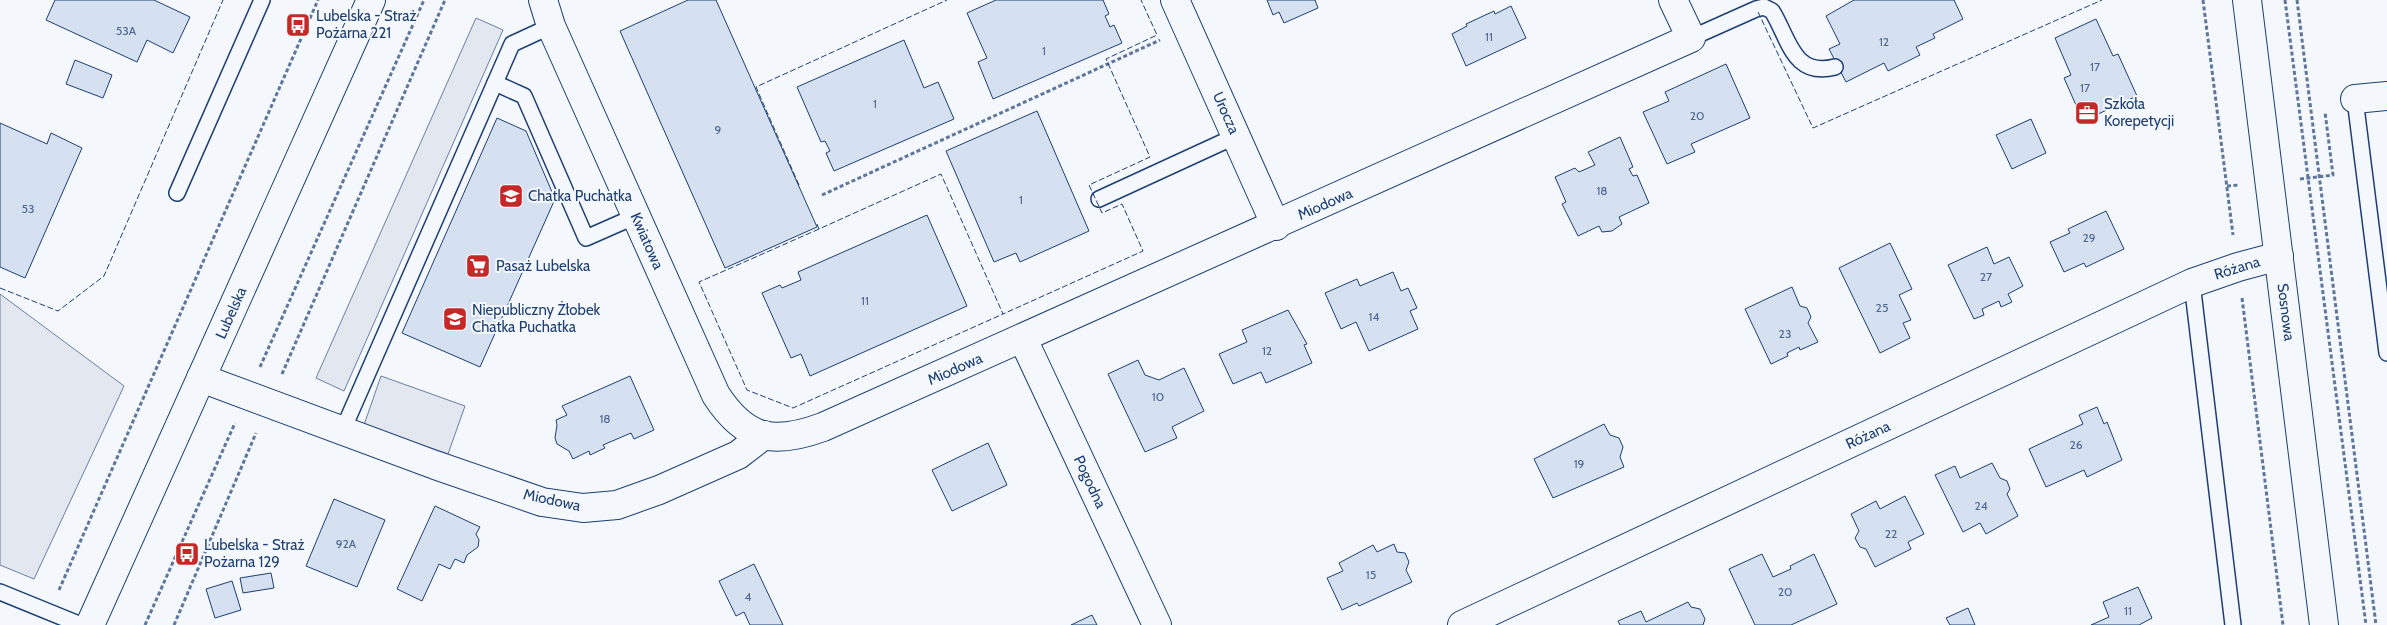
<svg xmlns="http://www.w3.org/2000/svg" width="2387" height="625" font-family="Cabin,sans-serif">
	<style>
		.parking { fill: #e3e8f0; stroke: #687fa3 }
		.building { fill: #d5e0f0; stroke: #1d3f73 }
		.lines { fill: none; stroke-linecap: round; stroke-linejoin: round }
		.service-casing { stroke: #1d3f73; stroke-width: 18 }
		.minor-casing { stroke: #1d3f73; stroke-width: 30 }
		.tertiary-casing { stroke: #1d3f73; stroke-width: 30 }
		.secondary-casing { stroke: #1d3f73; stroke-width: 30 }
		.path { stroke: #5e769c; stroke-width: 3; stroke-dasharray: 4 2.5; stroke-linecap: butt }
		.service { stroke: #f4f7fb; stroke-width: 15 }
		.minor { stroke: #f4f7fb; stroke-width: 28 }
		.tertiary { stroke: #f4f7fb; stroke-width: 28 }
		.secondary { stroke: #f4f7fb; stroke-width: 28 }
		.fence { stroke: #1d3f73; stroke-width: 1; stroke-dasharray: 6 2.5; stroke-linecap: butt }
		.labels { text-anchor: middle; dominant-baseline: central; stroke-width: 4; stroke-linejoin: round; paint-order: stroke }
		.number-label { font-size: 12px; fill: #4b6792 }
		.poi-label { font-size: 15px; fill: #1d3f73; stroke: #f4f7fb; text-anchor: start }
		.street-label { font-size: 15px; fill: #1d3f73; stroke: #f4f7fb }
	</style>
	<rect width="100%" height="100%" fill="#f4f7fb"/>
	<g class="parking">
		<path d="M476,18L503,30L344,391L316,378Z"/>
		<path d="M0,294L124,386L34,579L0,565Z"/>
		<path d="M381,376L465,406L448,454L364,425Z"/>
	</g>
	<g class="building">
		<path d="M55,0H154L190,17L173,53L147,40L137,62L46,20Z"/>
		<path d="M688,0H716L817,227L725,268L620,31Z"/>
		<path d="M996,0H1103L1109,14L1105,16L1110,27L1114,25L1122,43L993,99L978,62L987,58L967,13Z"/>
		<path d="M1267,0H1315L1318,8L1284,23L1279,12L1273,15Z"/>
		<path d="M1854,0H1954L1963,19L1933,34L1935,38L1916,47L1920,55L1888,71L1884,63L1846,82L1829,49L1840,44L1826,16Z"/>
		<path d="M1511,6L1526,38L1466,66L1452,34L1467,26L1466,24L1494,11L1495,14Z"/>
		<path d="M2096,19L2113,56L2118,54L2137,96L2083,121L2064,78L2071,75L2055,38Z"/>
		<path d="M904,40L924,88L938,82L954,119L834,171L826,153L830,151L825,141L821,142L797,87Z"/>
		<path d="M75,60L112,75L103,98L66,84Z"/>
		<path d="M1726,64L1750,118L1691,144L1695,152L1667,164L1643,112L1669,101L1665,92Z"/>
		<path d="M1037,111L1089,231L1020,262L1016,253L994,262L946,151Z"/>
		<path d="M497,118L526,131L555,199L480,367L402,333Z"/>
		<path d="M2031,119L2046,153L2012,169L1996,135Z"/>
		<path d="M0,123L47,144L51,133L82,148L25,278L0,267Z"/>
		<path d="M1620,137L1633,167L1629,169L1633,176L1637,175L1649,203L1619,217L1622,224L1612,231L1602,232L1599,226L1578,236L1562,204L1566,202L1555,177L1575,168L1579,172L1595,165L1588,152Z"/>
		<path d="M2106,211L2124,249L2086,267L2084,263L2064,272L2050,242L2070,233L2068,229Z"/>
		<path d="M927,215L967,306L810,376L801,354L791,358L762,293L780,285L782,288L801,280L798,272Z"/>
		<path d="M1890,243L1912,289L1899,295L1911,320L1903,323L1910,338L1880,353L1839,268Z"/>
		<path d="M1987,247L1994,264L2009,257L2023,286L2008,294L2012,302L2001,307L1999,301L1982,309L1984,315L1974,319L1948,265Z"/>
		<path d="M1393,272L1401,291L1408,288L1417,308L1410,311L1418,329L1369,351L1356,322L1341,329L1325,293L1357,279L1360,286Z"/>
		<path d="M1792,287L1800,306L1807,308L1811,317L1808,323L1818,342L1800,350L1799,347L1787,353L1788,356L1771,364L1745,309Z"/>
		<path d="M1288,310L1307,344L1304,345L1312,363L1266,383L1261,372L1233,384L1219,354L1247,342L1242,330Z"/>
		<path d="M1138,360L1145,375L1159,380L1184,368L1204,411L1172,427L1177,438L1145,452L1108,374Z"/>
		<path d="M630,376L654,430L634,439L631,433L603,445L605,448L590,455L589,451L573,459L569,451L557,444L555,438L557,425L556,420L567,415L562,406Z"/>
		<path d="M2097,407L2104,424L2107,422L2122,460L2087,477L2084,470L2046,487L2029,449L2083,424L2079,415Z"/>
		<path d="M1604,424L1610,435L1619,438L1623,447L1620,457L1624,467L1553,498L1534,459Z"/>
		<path d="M988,443L1007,485L952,511L932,470Z"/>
		<path d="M1992,463L2000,478L2007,481L2010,489L2007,494L2018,516L1986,534L1980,523L1963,532L1935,475L1955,466L1960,478Z"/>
		<path d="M1905,496L1924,534L1908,542L1911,549L1875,567L1866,549L1860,547L1855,538L1859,531L1851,514L1876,501L1880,509Z"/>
		<path d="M334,499L385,520L357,587L306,566Z"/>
		<path d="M435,506L480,527L476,534L479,540L478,547L467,555L464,563L455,559L450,569L439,564L422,601L397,589Z"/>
		<path d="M1394,544L1397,552L1405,553L1409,562L1406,570L1412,582L1359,606L1357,603L1342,610L1327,578L1343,571L1339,563L1373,545L1377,552Z"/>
		<path d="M1762,554L1773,577L1791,569L1790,566L1814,554L1837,604L1791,625H1755L1729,569Z"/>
		<path d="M754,564L783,625H750L744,612L736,616L719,581Z"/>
		<path d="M271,573L274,588L243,593L240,578Z"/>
		<path d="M232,581L241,610L215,618L206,589Z"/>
		<path d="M2138,587L2152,618L2139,625H2091L2109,617L2103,602Z"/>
		<path d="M1688,602L1691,607L1700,609L1705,619L1703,625H1620L1618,621L1641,611L1646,622Z"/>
		<path d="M1968,608L1975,625H1950L1946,618Z"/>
		<path d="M1092,615L1097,625H1071Z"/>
	</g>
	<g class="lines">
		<defs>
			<g id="service">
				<path d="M1691,38L1756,9L1764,7L1772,11C1789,38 1793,78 1835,67"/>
				<path d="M495,83L524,96L586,238L636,216"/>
				<path d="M2355,99L2387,353"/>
				<path d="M177,193L262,0"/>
				<path d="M1099,199L1236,136"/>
				<path d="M2192,283L2233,625"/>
				<path d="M342,432L512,44L551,26"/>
				<path d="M0,592L81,625"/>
			</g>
			<g id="minor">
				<path d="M543,0L551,26L716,395C746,441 774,445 823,427L1691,38L1673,0"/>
				<path d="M1175,0L1276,226"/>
				<path d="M2355,99L2387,96"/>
				<path d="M1023,339L1157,625"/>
				<path d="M201,378L435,465L542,502L583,508L617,505L659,490L738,455L764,435"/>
				<path d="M1462,625L2192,283L2238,267L2279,256"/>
			</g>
			<path id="tertiary" d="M2247,0L2324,625"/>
			<path id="secondary" d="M90,625L371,0"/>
		</defs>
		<use href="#service" class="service-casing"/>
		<use href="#minor" class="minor-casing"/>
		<use href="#tertiary" class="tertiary-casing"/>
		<use href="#secondary" class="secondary-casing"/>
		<g class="path">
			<path d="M2203,0L2233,235"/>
			<path d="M2285,0L2366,625"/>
			<path d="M2297,0L2376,625"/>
			<path d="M2300,179L2333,175L2325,112"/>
			<path d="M2227,186L2239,185"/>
			<path d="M822,195L1160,40"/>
			<path d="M2242,298L2283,625"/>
			<path d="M260,367L424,0"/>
			<path d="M282,374L445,0"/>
			<path d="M59,590L318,0"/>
			<path d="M145,625L235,423"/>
			<path d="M174,625L256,433"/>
		</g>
		<use href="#service" class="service"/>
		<use href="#minor" class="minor"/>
		<use href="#tertiary" class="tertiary"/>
		<use href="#secondary" class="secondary"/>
		<g class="fence">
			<path d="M1758,12L1813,128L2102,0"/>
			<path d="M799,185L756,87L947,0"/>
			<path d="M817,224L819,229L941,174L1003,314L1143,251L1122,204L1102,213L1089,185L1150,157L1106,59L1157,35L1141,0"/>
			<path d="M819,229L699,282L747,390L793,408L1003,314"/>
			<path d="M0,288L58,311L104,276L223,0"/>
		</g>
	</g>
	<defs>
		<symbol id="bus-square" viewBox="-11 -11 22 22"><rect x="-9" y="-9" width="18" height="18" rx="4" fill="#c62828" stroke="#f4f7fb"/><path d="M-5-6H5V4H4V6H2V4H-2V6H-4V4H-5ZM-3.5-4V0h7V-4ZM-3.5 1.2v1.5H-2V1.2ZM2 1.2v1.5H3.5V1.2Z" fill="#fff"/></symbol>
		<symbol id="office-square" viewBox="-11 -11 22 22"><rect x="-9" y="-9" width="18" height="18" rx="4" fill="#c62828" stroke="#f4f7fb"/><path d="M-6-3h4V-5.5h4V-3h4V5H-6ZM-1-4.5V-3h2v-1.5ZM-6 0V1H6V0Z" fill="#fff"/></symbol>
		<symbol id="school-square" viewBox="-11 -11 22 22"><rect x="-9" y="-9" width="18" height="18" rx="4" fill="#c62828" stroke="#f4f7fb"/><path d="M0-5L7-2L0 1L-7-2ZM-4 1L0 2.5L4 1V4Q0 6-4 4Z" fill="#fff"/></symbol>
		<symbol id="supermarket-square" viewBox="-11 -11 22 22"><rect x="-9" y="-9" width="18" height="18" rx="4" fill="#c62828" stroke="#f4f7fb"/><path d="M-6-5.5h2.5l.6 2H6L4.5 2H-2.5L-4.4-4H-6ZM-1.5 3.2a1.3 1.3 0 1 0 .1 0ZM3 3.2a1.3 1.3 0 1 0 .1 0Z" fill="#fff"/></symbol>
	</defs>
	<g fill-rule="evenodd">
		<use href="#bus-square" x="284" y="11" width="28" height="28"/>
		<use href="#office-square" x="2073" y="99" width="28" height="28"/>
		<use href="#school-square" x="497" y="182" width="28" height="28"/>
		<use href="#supermarket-square" x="464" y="252" width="28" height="28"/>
		<use href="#school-square" x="441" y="305" width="28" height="28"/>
		<use href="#bus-square" x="173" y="540" width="28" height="28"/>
	</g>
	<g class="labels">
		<g class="number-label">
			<text x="126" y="30">53A</text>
			<text x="1489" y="36">11</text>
			<text x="1884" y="41">12</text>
			<text x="1044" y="50">1</text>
			<text x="2095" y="66">17</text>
			<text x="2085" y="87">17</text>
			<text x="875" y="103">1</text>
			<text x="1697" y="115">20</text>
			<text x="718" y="129">9</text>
			<text x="1602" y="190">18</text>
			<text x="1021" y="199">1</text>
			<text x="28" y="208">53</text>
			<text x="2089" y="237">29</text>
			<text x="1986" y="276">27</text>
			<text x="865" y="300">11</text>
			<text x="1882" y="307">25</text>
			<text x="1374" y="316">14</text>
			<text x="1785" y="333">23</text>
			<text x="1267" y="350">12</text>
			<text x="1158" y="396">10</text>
			<text x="605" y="418">18</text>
			<text x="2076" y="444">26</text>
			<text x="1579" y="463">19</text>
			<text x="1981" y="505">24</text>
			<text x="1891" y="533">22</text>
			<text x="346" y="543">92A</text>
			<text x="1371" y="574">15</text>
			<text x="1785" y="591">20</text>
			<text x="748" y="596">4</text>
			<text x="2128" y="610">11</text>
		</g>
		<g class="poi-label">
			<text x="316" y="16">Lubelska - Straż<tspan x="316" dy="17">Pożarna 221</tspan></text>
			<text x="2104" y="104">Szkoła<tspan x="2104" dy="17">Korepetycji</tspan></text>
			<text x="528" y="196">Chatka Puchatka</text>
			<text x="496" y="266">Pasaż Lubelska</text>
			<text x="472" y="310">Niepubliczny Żłobek<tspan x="472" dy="17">Chatka Puchatka</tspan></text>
			<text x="204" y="545">Lubelska - Straż<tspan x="204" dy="17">Pożarna 129</tspan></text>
		</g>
		<g class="street-label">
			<text transform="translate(1226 113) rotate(66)">Urocza</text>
			<text transform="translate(1325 204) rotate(-24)">Miodowa</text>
			<text transform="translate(647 241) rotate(66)">Kwiatowa</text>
			<text transform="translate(2237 268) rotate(-17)">Różana</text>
			<text transform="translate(2286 312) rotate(83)">Sosnowa</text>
			<text transform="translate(231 313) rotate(-66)">Lubelska</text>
			<text transform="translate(955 369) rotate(-24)">Miodowa</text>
			<text transform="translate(1868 435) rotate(-25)">Różana</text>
			<text transform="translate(1090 482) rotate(65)">Pogodna</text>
			<text transform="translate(552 500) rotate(12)">Miodowa</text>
		</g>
	</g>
</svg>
